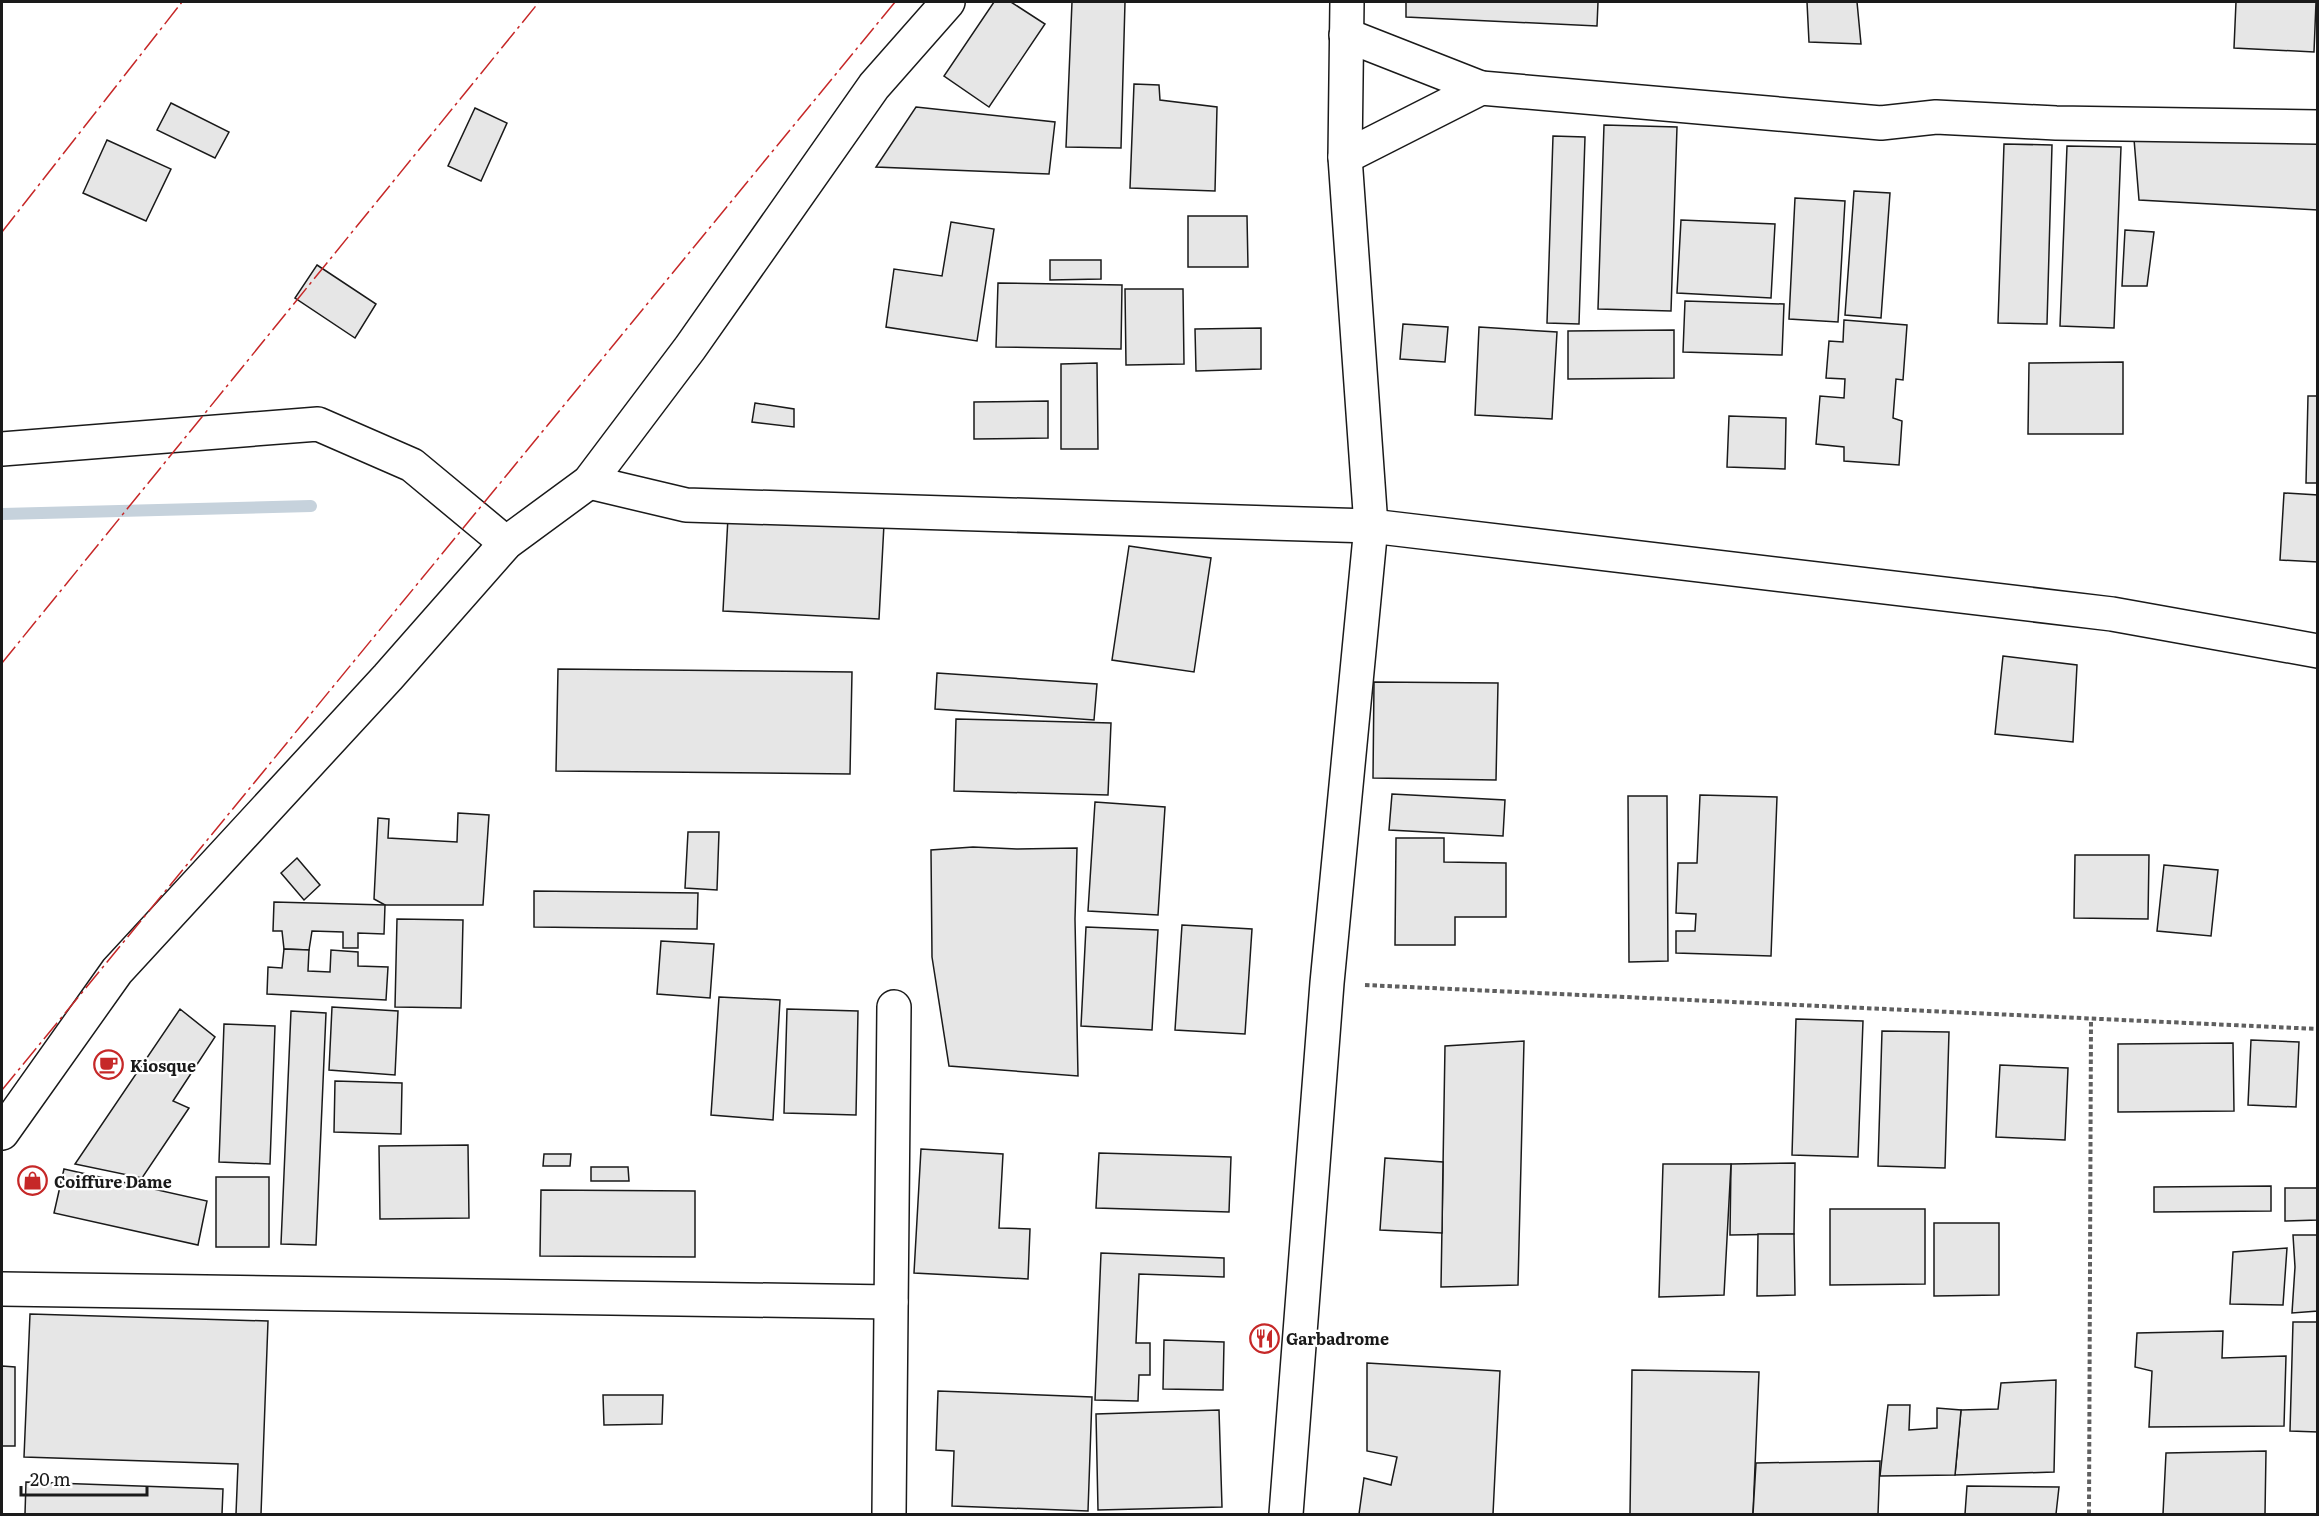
<svg xmlns="http://www.w3.org/2000/svg" width="2319" height="1516" font-family="Literata,serif">
	<style>
		.lines { fill: none; stroke-linecap: round; stroke-linejoin: round }
		.stream { stroke: #c6d2dc; stroke-width: 12 }
		.building { fill: #e6e6e6; stroke: #1a1a1a; stroke-width: 1.5 }
		.minor-casing { stroke: #1a1a1a; stroke-width: 36 }
		.path { stroke: #5f5f5f; stroke-width: 4; stroke-dasharray: 4.5 3; stroke-linecap: butt }
		.minor { stroke: #fff; stroke-width: 33 }
		.power { stroke: #c62828; stroke-width: 1.5; stroke-dasharray: 21 4.5 3 4.5; stroke-linecap: butt }
		.labels { text-anchor: middle; dominant-baseline: central; stroke-width: 4.5; stroke-linejoin: round; paint-order: stroke }
		.poi-label { font-size: 16px; font-weight: bold; fill: #1a1a1a; stroke: #fff; text-anchor: start }
	</style>
	<rect width="100%" height="100%" fill="#fff"/>
	<g class="lines">
		<path class="stream" d="M2,514L311,506"/>
	</g>
	<g class="building">
		<path d="M994,2H1011L1045,24L989,107L944,76Z"/>
		<path d="M1072,2H1125L1121,148L1066,147Z"/>
		<path d="M1406,2H1598L1597,26L1406,17Z"/>
		<path d="M1807,2H1857L1861,44L1809,42Z"/>
		<path d="M2236,2H2316L2314,52L2234,48Z"/>
		<path d="M1134,84L1159,85L1160,100L1217,107L1215,191L1130,188Z"/>
		<path d="M171,103L229,132L215,158L157,130Z"/>
		<path d="M916,107L1055,122L1049,174L876,167Z"/>
		<path d="M475,108L507,123L481,181L448,166Z"/>
		<path d="M1604,125L1677,127L1671,311L1598,309Z"/>
		<path d="M1553,136L1585,137L1579,324L1547,323Z"/>
		<path d="M2318,138V210L2139,200L2134,139Z"/>
		<path d="M107,140L171,169L146,221L83,193Z"/>
		<path d="M2004,144L2052,145L2047,324L1998,323Z"/>
		<path d="M2067,146L2121,147L2114,328L2060,326Z"/>
		<path d="M1854,191L1890,193L1881,318L1845,315Z"/>
		<path d="M1795,198L1845,201L1838,322L1789,319Z"/>
		<path d="M1188,216H1247L1248,267H1188Z"/>
		<path d="M1681,220L1775,224L1771,298L1677,293Z"/>
		<path d="M951,222L994,229L977,341L886,327L894,269L942,276Z"/>
		<path d="M2125,230L2154,232L2147,286H2122Z"/>
		<path d="M1050,260H1101V279L1050,280Z"/>
		<path d="M317,265L376,304L355,338L295,298Z"/>
		<path d="M998,283L1122,285L1121,349L996,347Z"/>
		<path d="M1125,289H1183L1184,364L1126,365Z"/>
		<path d="M1685,301L1784,304L1782,355L1683,352Z"/>
		<path d="M1844,320L1907,325L1903,380L1896,379L1893,418L1902,421L1899,465L1844,461V447L1816,444L1820,396L1844,398L1845,379L1826,378L1829,341L1843,342Z"/>
		<path d="M1403,324L1448,327L1445,362L1400,359Z"/>
		<path d="M1479,327L1557,332L1552,419L1475,415Z"/>
		<path d="M1261,328V369L1196,371L1195,329Z"/>
		<path d="M1674,330V378L1568,379V331Z"/>
		<path d="M2123,362V434H2028L2029,363Z"/>
		<path d="M1097,363L1098,449H1061V364Z"/>
		<path d="M2308,396H2318V483H2306Z"/>
		<path d="M1048,401V438L974,439V402Z"/>
		<path d="M755,403L794,409V427L752,422Z"/>
		<path d="M1729,416L1786,418L1785,469L1727,467Z"/>
		<path d="M2284,493L2318,495V562L2280,560Z"/>
		<path d="M728,517L884,524L879,619L723,611Z"/>
		<path d="M1129,546L1211,558L1194,672L1112,660Z"/>
		<path d="M2003,656L2077,665L2073,742L1995,734Z"/>
		<path d="M558,669L852,672L850,774L556,771Z"/>
		<path d="M937,673L1097,684L1094,720L935,709Z"/>
		<path d="M1374,682L1498,683L1496,780L1373,778Z"/>
		<path d="M956,719L1111,723L1108,795L954,791Z"/>
		<path d="M1392,794L1505,800L1503,836L1389,830Z"/>
		<path d="M1700,795L1777,797L1771,956L1676,953V931H1695L1696,914L1676,913L1678,863H1697Z"/>
		<path d="M1628,796H1667L1668,961L1629,962Z"/>
		<path d="M1095,802L1165,807L1158,915L1088,911Z"/>
		<path d="M458,813L489,815L483,905H385L374,899L378,818L389,819L388,838L457,842Z"/>
		<path d="M688,832H719L717,890L685,888Z"/>
		<path d="M1396,838H1444V862L1506,863V917H1455V945H1395Z"/>
		<path d="M973,847L1017,849L1077,848L1075,919L1078,1076L949,1066L932,957L931,850Z"/>
		<path d="M2075,855H2149L2148,919L2074,918Z"/>
		<path d="M297,858L320,885L304,900L281,873Z"/>
		<path d="M2164,865L2218,870L2211,936L2157,931Z"/>
		<path d="M534,891L698,893L697,929L534,927Z"/>
		<path d="M274,902L385,905L384,934L358,933V948H343V932L312,931L309,950L284,949L282,931H273Z"/>
		<path d="M397,919L463,920L461,1008L395,1007Z"/>
		<path d="M1182,925L1252,929L1245,1034L1175,1030Z"/>
		<path d="M1086,927L1158,930L1152,1030L1081,1026Z"/>
		<path d="M661,941L714,944L710,998L657,994Z"/>
		<path d="M284,949L309,950L308,971L330,972L331,950L358,952V966L388,967L386,1000L267,994L268,967L282,968Z"/>
		<path d="M719,997L780,1000L773,1120L711,1115Z"/>
		<path d="M332,1007L398,1011L395,1075L329,1070Z"/>
		<path d="M180,1009L215,1037L173,1101L189,1108L142,1178L75,1164Z"/>
		<path d="M787,1009L858,1011L856,1115L784,1113Z"/>
		<path d="M291,1011L326,1013L316,1245L281,1244Z"/>
		<path d="M1796,1019L1863,1021L1858,1157L1792,1155Z"/>
		<path d="M224,1024L275,1026L270,1164L219,1162Z"/>
		<path d="M1882,1031L1949,1032L1945,1168L1878,1166Z"/>
		<path d="M2251,1040L2299,1042L2296,1107L2248,1105Z"/>
		<path d="M1524,1041L1518,1285L1441,1287L1445,1046Z"/>
		<path d="M2233,1043L2234,1111L2118,1112V1044Z"/>
		<path d="M2000,1065L2068,1068L2065,1140L1996,1137Z"/>
		<path d="M335,1081L402,1083L401,1134L334,1132Z"/>
		<path d="M468,1145L469,1218L380,1219L379,1146Z"/>
		<path d="M921,1149L1003,1154L999,1228L1030,1229L1028,1279L914,1273Z"/>
		<path d="M1099,1153L1231,1157L1229,1212L1096,1208Z"/>
		<path d="M544,1154H571L570,1166H543Z"/>
		<path d="M1385,1158L1443,1162L1442,1233L1380,1230Z"/>
		<path d="M1795,1163L1794,1234L1730,1235L1731,1164Z"/>
		<path d="M1663,1164H1731L1724,1295L1659,1297Z"/>
		<path d="M591,1167H628L629,1181H591Z"/>
		<path d="M64,1169L207,1201L198,1245L54,1213Z"/>
		<rect x="216" y="1177" width="53" height="70"/>
		<path d="M2271,1186V1211L2154,1212V1187Z"/>
		<path d="M2285,1188H2318V1220L2285,1221Z"/>
		<path d="M541,1190L695,1191V1257L540,1256Z"/>
		<path d="M1830,1209H1925V1284L1830,1285Z"/>
		<path d="M1934,1223H1999V1295L1934,1296Z"/>
		<path d="M1758,1234H1794L1795,1295L1757,1296Z"/>
		<path d="M2293,1235H2318V1311L2292,1313L2295,1267Z"/>
		<path d="M2287,1248L2283,1305L2230,1304L2233,1252Z"/>
		<path d="M1101,1253L1224,1258V1277L1139,1274L1136,1343H1150V1375H1139L1138,1401L1095,1400Z"/>
		<path d="M30,1314L268,1321L261,1514H236L238,1464L24,1457Z"/>
		<path d="M2293,1322H2318V1432L2290,1431Z"/>
		<path d="M2223,1331L2222,1358L2286,1356L2284,1426L2149,1427L2152,1371L2135,1367L2137,1333Z"/>
		<path d="M1164,1340L1224,1342L1223,1390L1163,1389Z"/>
		<path d="M1367,1363L1500,1371L1493,1514H1359L1364,1478L1391,1485L1397,1457L1367,1451Z"/>
		<path d="M2,1366L15,1367V1446H2Z"/>
		<path d="M1632,1370L1759,1372L1753,1514H1630Z"/>
		<path d="M2056,1380L2054,1472L1955,1475L1961,1410L1998,1409L2001,1383Z"/>
		<path d="M938,1391L1092,1397L1088,1511L952,1506L954,1451L936,1450Z"/>
		<path d="M603,1395H663L662,1424L604,1425Z"/>
		<path d="M1888,1405H1910L1909,1430L1937,1428V1408L1961,1410L1955,1475L1880,1476Z"/>
		<path d="M1219,1410L1222,1507L1098,1510L1096,1414Z"/>
		<path d="M2266,1451L2265,1514H2163L2166,1453Z"/>
		<path d="M1880,1461L1878,1514H1753L1756,1463Z"/>
		<path d="M26,1482L223,1489L222,1514H25Z"/>
		<path d="M1967,1486L2059,1487L2056,1514H1965Z"/>
	</g>
	<g class="lines">
		<defs>
			<g id="minor">
				<path d="M1346,35L1481,88"/>
				<path d="M1345,157L1481,88L1881,123L1936,117L2056,123L2318,127"/>
				<path d="M2,449L318,424L412,465L506,543"/>
				<path d="M589,482L686,505L1371,526L2112,614L2318,651"/>
				<path d="M2,1133L117,971L388,677L506,543L589,482L690,348L874,86L948,2"/>
				<path d="M2,1289L891,1302"/>
				<path d="M889,1514L894,1007"/>
				<path d="M1286,1514L1327,983L1371,526L1345,157L1347,2"/>
			</g>
		</defs>
		<use href="#minor" class="minor-casing"/>
		<g class="path">
			<path d="M1365,985L2318,1029"/>
			<path d="M2089,1514L2091,1019"/>
		</g>
		<use href="#minor" class="minor"/>
		<g class="power">
			<path d="M2,232L182,2"/>
			<path d="M2,663L539,2"/>
			<path d="M2,1090L895,2"/>
		</g>
	</g>
	<defs>
		<symbol id="cafe-ring" viewBox="-11 -11 22 22"><circle r="9.5" fill="#fff" stroke="#c62828" stroke-width="1.5"/><path d="M-5.5-4.5H6V0H3Q3 3.5 0 3.5H-2.5Q-5.5 3.5-5.5 0ZM3-3.2v2h1.7v-2ZM-6 4.5H4V6H-6Z" fill="#c62828"/></symbol>
		<symbol id="shop-ring" viewBox="-11 -11 22 22"><circle r="9.5" fill="#fff" stroke="#c62828" stroke-width="1.5"/><path d="M-5-2.5h2.3a2.7 3.5 0 0 1 5.4 0H5L5.5 6h-11ZM-1.5-2.5h3a1.5 2.3 0 0 0-3 0Z" fill="#c62828"/></symbol>
		<symbol id="restaurant-ring" viewBox="-11 -11 22 22"><circle r="9.5" fill="#fff" stroke="#c62828" stroke-width="1.5"/><path d="M-5-6h1v4h1v-4h1v4h1v-4h1v5L-1.5 .5V6h-2V.5L-5-1ZM5-6V6H3V1.5H1.5Q1.5-4 5-6Z" fill="#c62828"/></symbol>
	</defs>
	<g fill-rule="evenodd">
		<use href="#cafe-ring" x="92" y="1048" width="33" height="33"/>
		<use href="#shop-ring" x="16" y="1164" width="33" height="33"/>
		<use href="#restaurant-ring" x="1248" y="1322" width="33" height="33"/>
	</g>
	<g class="labels">
		<g class="poi-label">
			<text x="130" y="1065">Kiosque</text>
			<text x="54" y="1181">Coiffure Dame</text>
			<text x="1286" y="1338">Garbadrome</text>
		</g>
	</g>
	<rect width="2319" height="1516" fill="none" stroke="#1a1a1a" stroke-width="6"/>
	<path d="M21 1486v9h126v-9" fill="none" stroke="#1a1a1a" stroke-width="3"/>
	<text x="30" y="1486" font-size="18" fill="#1a1a1a" stroke="#ffffff" stroke-width="4.5" paint-order="stroke">20 m</text>
</svg>
